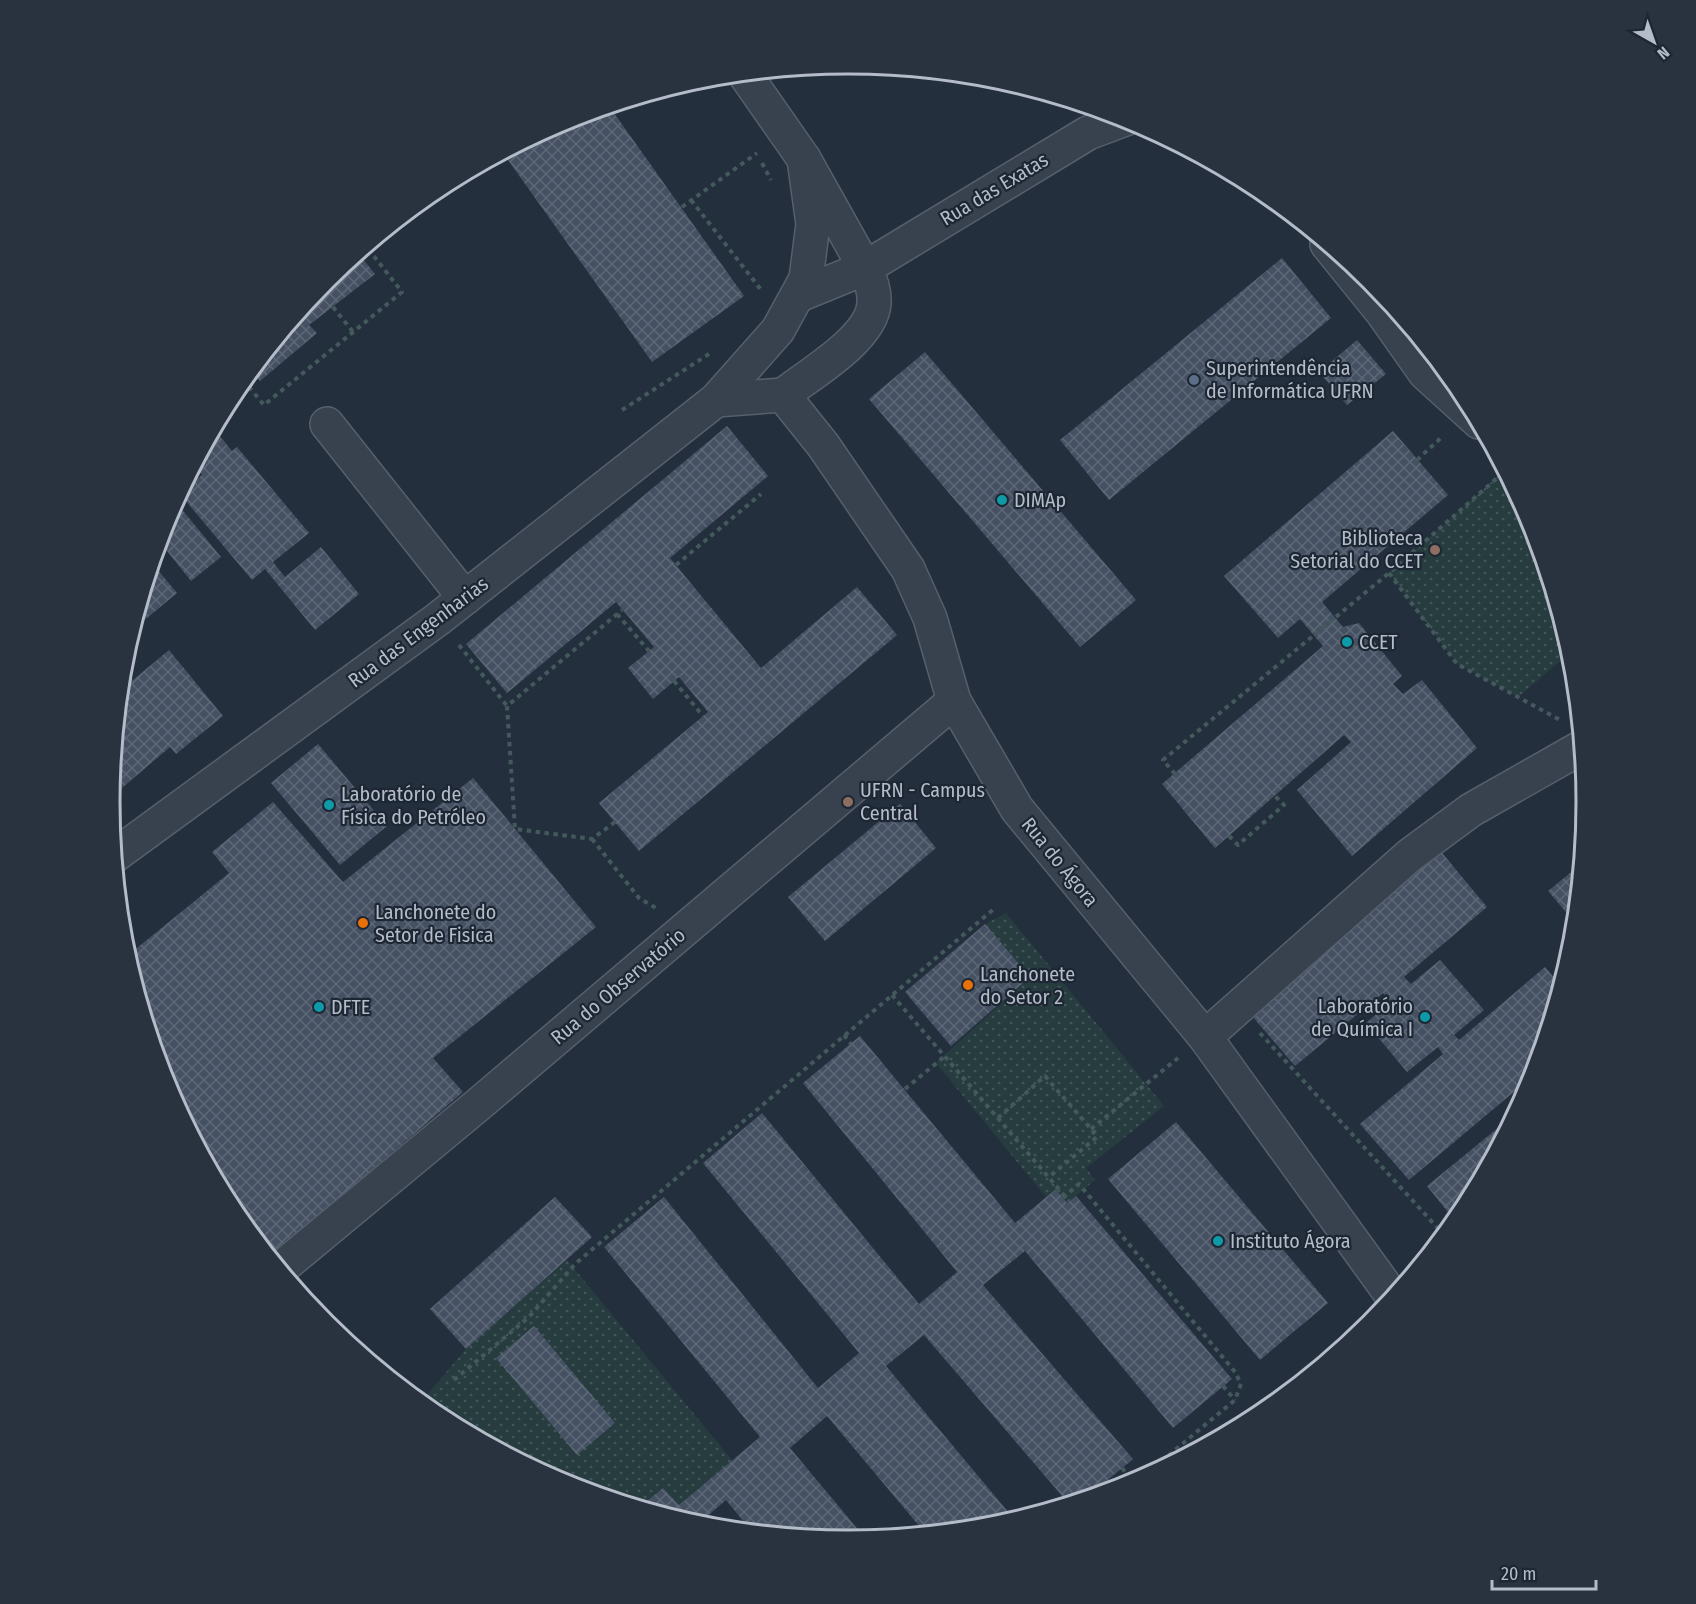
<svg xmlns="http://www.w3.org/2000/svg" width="1696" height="1604" font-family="'Fira Sans Condensed',sans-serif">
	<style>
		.park { fill: url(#park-dots) }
		.building { fill: url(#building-cross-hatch) }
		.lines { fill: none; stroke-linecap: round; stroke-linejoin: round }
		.minor-casing { stroke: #565f6c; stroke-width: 36 }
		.path { stroke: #44595c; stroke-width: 4; stroke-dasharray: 4.5 4.5; stroke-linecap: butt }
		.minor { stroke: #38414e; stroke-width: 33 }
		.service-dot { fill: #5c6f8a; stroke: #1d2633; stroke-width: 2 }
		.culture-dot { fill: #0f9aa8; stroke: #1d2633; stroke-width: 2 }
		.education-dot { fill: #8d6e63; stroke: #1d2633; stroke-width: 2 }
		.food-dot { fill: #e8710a; stroke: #1d2633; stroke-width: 2 }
		.labels { text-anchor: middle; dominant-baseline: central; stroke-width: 4.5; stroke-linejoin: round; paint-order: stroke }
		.street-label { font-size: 20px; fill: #b4bcc9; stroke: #1d2633 }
		.poi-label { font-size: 20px; fill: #b4bcc9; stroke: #1d2633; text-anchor: start }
		.rim { fill: none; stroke: #b4bcc9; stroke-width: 3 }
	</style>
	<defs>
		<pattern id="park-dots" width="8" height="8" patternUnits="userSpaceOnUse" patternTransform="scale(1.5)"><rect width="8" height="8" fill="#263c3f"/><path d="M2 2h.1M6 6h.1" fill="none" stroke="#435659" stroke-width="1.8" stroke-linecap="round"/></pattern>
		<pattern id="building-cross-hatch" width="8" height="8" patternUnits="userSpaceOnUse" patternTransform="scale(1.5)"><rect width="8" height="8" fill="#455162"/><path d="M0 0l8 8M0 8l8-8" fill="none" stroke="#5d6877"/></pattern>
	</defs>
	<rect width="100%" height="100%" fill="#242f3e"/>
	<g class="park">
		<path d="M1505,470L1531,520L1571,652L1518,697L1457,664L1389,573Z"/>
		<path d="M1006,913L1164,1106L1086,1168L1095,1180L1067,1203L1056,1189L1046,1197L936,1063L1030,977L985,924Z"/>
		<path d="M567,1260L732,1460L679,1505L663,1488L640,1507L565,1485L437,1416L423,1404L426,1396L466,1349Z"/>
	</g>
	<g class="building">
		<path d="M609,106L744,296L652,362L503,153L566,119Z"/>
		<path d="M358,253L375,274L309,325L317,333L260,381L251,370L326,279Z"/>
		<path d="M1282,258L1331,318L1109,500L1060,440Z"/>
		<path d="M1357,340L1386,374L1347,405L1319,372Z"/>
		<path d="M925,352L1136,600L1080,647L869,399Z"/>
		<path d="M727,426L768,476L670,558L761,668L857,587L897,635L639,851L599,803L708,712L679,677L653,699L628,668L654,647L616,602L507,693L466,644Z"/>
		<path d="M214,429L232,451L237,447L309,533L273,562L285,577L321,547L359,594L315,630L265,569L252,580L180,494L202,475L194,465Z"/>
		<path d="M1393,431L1448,495L1322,602L1343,627L1359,623L1402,676L1393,684L1403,694L1422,680L1477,748L1352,856L1297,790L1351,742L1344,735L1215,848L1162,784L1323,646L1300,619L1278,638L1224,576Z"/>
		<path d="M175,501L221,557L191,581L159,541L165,519Z"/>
		<path d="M152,563L177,593L135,628L133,626Z"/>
		<path d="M125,650L135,662L125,670L133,680L169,650L223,716L176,754L170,747L109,799L119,701L129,692L125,687L120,691Z"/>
		<path d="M318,744L387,826L340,865L271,783Z"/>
		<path d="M473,778L596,927L433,1058L463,1092L270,1257L233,1212L165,1084L126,957L229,873L212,852L273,802L343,882Z"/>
		<path d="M900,804L936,848L825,941L788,897Z"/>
		<path d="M1438,848L1487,907L1404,977L1411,984L1440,960L1484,1010L1454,1035L1459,1040L1545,967L1561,986L1534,1075L1409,1180L1360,1124L1443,1054L1438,1047L1407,1072L1366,1023L1391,1002L1383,993L1295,1066L1246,1009Z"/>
		<path d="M1581,864L1580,878L1575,923L1548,891Z"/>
		<path d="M985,924L1030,977L951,1046L905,992Z"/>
		<path d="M860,1036L1015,1223L1056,1189L1067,1203L1076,1196L1232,1379L1173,1428L1025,1251L983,1285L1133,1459L1086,1498L1069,1504L924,1335L886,1366L1015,1520L992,1527L925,1533L827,1416L790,1448L866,1539L848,1541L752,1532L726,1500L697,1525L640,1507L663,1488L679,1505L760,1437L604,1247L664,1197L818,1388L859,1353L703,1163L762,1113L919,1304L957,1272L803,1083Z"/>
		<path d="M1516,1113L1462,1213L1455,1221L1427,1186Z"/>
		<path d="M1176,1122L1328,1303L1260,1360L1108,1179Z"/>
		<path d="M555,1197L592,1237L466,1349L430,1309Z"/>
		<path d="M534,1326L615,1423L577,1455L496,1358Z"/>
	</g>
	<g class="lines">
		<defs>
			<g id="minor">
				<path d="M744,73L804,159L865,268C870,278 875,292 874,304C871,339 810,374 783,395"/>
				<path d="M1327,244L1382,312L1425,373L1479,422"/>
				<path d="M799,295L865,268L1088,133L1128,118"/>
				<path d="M783,395L823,445L908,569L930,618L954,701L1017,809L1205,1037L1393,1297"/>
				<path d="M716,400L783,395"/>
				<path d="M327,424L465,598"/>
				<path d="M114,856L438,619L716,400L778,330L806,279L813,224L804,159"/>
				<path d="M1205,1037L1410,855L1471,810L1582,747"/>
				<path d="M280,1269L479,1104L954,701"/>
			</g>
		</defs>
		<use href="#minor" class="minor-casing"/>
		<g class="path">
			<path d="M762,163L771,180"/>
			<path d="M691,200L762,291"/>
			<path d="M682,207L757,153"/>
			<path d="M333,307L353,332"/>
			<path d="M243,380L264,405L402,292L366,246"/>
			<path d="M622,410L709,354"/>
			<path d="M1417,460L1443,436"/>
			<path d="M676,565L761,494"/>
			<path d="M1389,573L1457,664L1562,721"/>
			<path d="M617,614L649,651"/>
			<path d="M459,645L507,706"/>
			<path d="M674,681L703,716"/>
			<path d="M1175,774L1163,760L1389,573L1505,471"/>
			<path d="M615,822L592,839L515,829L507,706L622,610"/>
			<path d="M1229,836L1238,845L1284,805L1274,795"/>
			<path d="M592,839L639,898L656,908"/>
			<path d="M892,995L1069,1201"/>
			<path d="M1260,1033L1444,1235"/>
			<path d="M844,1035L851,1044"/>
			<path d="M905,1089L945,1056"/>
			<path d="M998,1118L1045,1076L1091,1129L1097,1137L1049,1177"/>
			<path d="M1091,1129L1178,1058"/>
			<path d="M1063,1198L1079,1184L1235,1372L1241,1384L1235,1400L1139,1480"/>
			<path d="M454,1380L529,1317L575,1264L995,908"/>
			<path d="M1223,1386L1235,1400"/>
			<path d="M1167,1457L1172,1463"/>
			<path d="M1122,1468L1134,1483"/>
		</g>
		<use href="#minor" class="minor"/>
	</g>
	<circle class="service-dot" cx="1194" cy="380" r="6"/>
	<g class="culture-dot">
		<circle cx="1002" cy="500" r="6"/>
		<circle cx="1347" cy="642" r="6"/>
		<circle cx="329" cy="805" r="6"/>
		<circle cx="319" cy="1007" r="6"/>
		<circle cx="1425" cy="1017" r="6"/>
		<circle cx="1218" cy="1241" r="6"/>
	</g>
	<g class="education-dot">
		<circle cx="1435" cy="550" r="6"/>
		<circle cx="848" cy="802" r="6"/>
	</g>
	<g class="food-dot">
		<circle cx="363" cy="923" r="6"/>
		<circle cx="968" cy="985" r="6"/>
	</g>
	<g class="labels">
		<g class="street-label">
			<text transform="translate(994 189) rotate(-31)">Rua das Exatas</text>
			<text transform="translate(418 632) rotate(-37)">Rua das Engenharias</text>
			<text transform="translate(1060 862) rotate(51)">Rua do Ágora</text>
			<text transform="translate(618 986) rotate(-40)">Rua do Observatório</text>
		</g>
		<g class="poi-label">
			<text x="1206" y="368">Superintendência<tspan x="1206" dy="23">de Informática UFRN</tspan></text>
			<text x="1014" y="500">DIMAp</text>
			<text x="1423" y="538" text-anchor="end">Biblioteca<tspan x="1423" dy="23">Setorial do CCET</tspan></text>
			<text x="1359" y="642">CCET</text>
			<text x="860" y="790">UFRN - Campus<tspan x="860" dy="23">Central</tspan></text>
			<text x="341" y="794">Laboratório de<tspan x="341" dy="23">Física do Petróleo</tspan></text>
			<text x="375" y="912">Lanchonete do<tspan x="375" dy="23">Setor de Fisica</tspan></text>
			<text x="980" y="974">Lanchonete<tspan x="980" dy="23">do Setor 2</tspan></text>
			<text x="1413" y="1006" text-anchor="end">Laboratório<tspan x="1413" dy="23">de Química I</tspan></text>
			<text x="331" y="1007">DFTE</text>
			<text x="1230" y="1241">Instituto Ágora</text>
		</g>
	</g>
	<path d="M0 0H1696V1604H0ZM120 802a728 728 0 1 1 1456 0a728 728 0 1 1-1456 0Z" fill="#29323f" fill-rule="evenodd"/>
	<path class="rim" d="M120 802a728 728 0 1 1 1456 0a728 728 0 1 1-1456 0Z"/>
	<g transform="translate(1654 42) rotate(140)" stroke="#1d2633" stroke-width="4.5" paint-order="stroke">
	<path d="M0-4.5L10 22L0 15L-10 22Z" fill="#b4bcc9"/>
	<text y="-9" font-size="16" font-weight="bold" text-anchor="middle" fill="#b4bcc9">N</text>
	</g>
	<path d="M1492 1580v9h104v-9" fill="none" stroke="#b4bcc9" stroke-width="3"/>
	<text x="1501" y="1580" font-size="18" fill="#b4bcc9" stroke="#1d2633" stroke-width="4.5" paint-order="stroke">20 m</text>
</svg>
